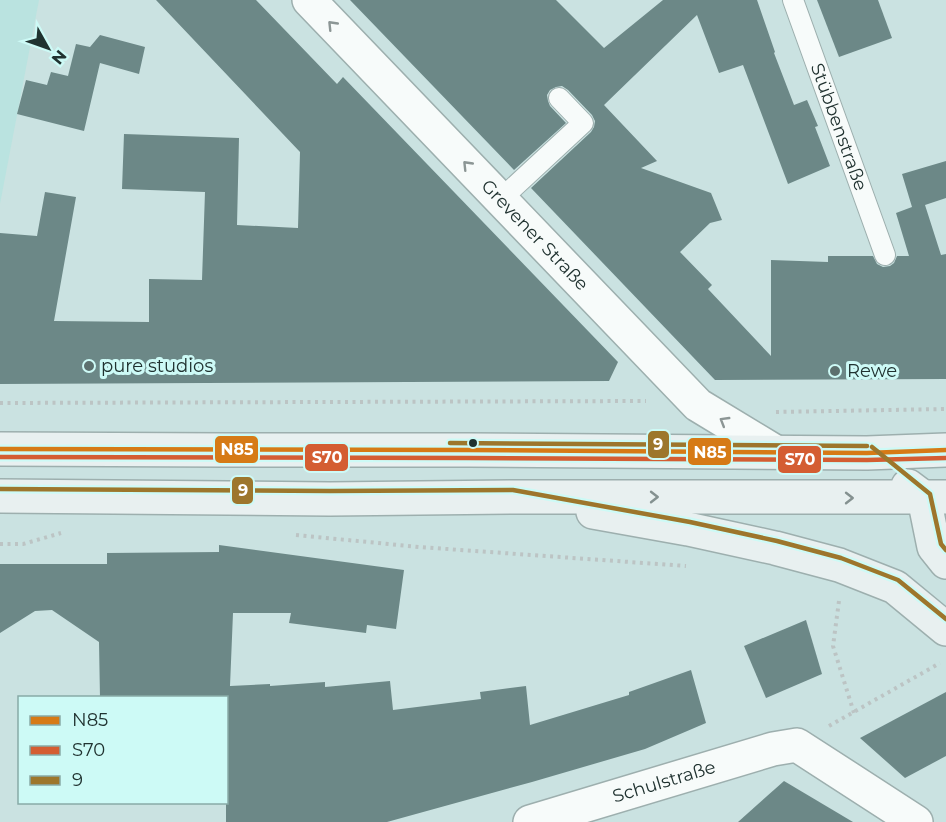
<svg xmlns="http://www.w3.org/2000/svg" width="946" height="822" font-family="Montserrat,sans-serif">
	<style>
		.built { fill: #bae3e0 }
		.building { fill: #6c8887 }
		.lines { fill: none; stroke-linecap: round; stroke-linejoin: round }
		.service-casing { stroke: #9dafae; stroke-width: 22 }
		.minor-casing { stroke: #9dafae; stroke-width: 36 }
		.secondary-casing { stroke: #9dafae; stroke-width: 36 }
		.path { stroke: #bcc4c4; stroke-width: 4; stroke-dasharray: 3 4.5; stroke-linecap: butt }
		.service { stroke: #f7fbfa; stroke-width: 20 }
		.minor { stroke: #f7fbfa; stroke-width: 33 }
		.secondary { stroke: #e8f0f0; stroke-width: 33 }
		.bus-1-casing { stroke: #cdfaf6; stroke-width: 9 }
		.bus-2-casing { stroke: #cdfaf6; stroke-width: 9 }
		.bus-3-casing { stroke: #cdfaf6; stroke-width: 9 }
		.bus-1 { stroke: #d67a16; stroke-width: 4.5 }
		.bus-2 { stroke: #d45d32; stroke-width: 4.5 }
		.bus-3 { stroke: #9d762c; stroke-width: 4.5 }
		.oneway { stroke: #8c9695 }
		.oneway2 { stroke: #849190 }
		.poi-dot { fill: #5c706e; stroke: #cdfaf6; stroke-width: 2 }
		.bus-dot { fill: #203230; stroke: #cdfaf6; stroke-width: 2 }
		.labels { text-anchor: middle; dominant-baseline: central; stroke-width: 6; stroke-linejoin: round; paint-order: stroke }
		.street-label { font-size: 18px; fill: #203230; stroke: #cdfaf6 }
		.poi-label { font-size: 18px; fill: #203230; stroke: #cdfaf6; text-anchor: start }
		.line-badge { stroke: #cdfaf6; stroke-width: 2 }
		.badge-label { font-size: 16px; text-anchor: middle; font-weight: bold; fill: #fff }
	</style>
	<rect width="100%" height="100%" fill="#cae2e1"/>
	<path class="built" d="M0,0H39L0,204Z"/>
	<g class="building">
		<path d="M156,0H256L337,84L343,77L618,362L609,381L0,384V233L37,236L45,192L76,197L54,321L149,322V279L202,280L205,192L122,189L124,134L239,138L237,225L298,228L300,152Z"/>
		<path d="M350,0H556L604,48L663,0H757L775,52L774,53L794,105L807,100L818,126L815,127L830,166L788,184L743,65L719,73L697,15L604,105L657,161L641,168L711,193L722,220L710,223L680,252L712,285L708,289L771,356V260L828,262V256H873L877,264L883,267L890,266L894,263L897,256H909L896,213L912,207L902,174L946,161V198L925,205L941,255L946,254V379L715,380L531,188L591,132L594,127L595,121L592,115L568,90L562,86L556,87L550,90L547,95L548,101L550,106L566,123L514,170Z"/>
		<path d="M817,0H878L892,38L839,57Z"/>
		<path d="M100,35L145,47L139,74L100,63L84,131L17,114L26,80L47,85L51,72L68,76L76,44L90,47Z"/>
		<path d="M219,545L404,570L396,629L367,625L366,633L289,623L291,613H233L230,686L270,684V686L325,682V687L390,681L393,710L481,699L480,692L526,686L530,725L629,695V692L691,670L706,723L645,749L532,782L387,822H226V698H100L99,642L52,610L35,611L0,633V564H107V553L219,552Z"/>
		<path d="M806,620L822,674L766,698L744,646Z"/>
		<path d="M946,692V756L905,778L860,738Z"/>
		<path d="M784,781L853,822H738Z"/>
	</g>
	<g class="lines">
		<defs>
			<g id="service">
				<path id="s1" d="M793,0L885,255"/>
				<path d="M500,200L583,123L559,98"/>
			</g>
			<g id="minor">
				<path id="s2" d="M309,0L698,405L774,451"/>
				<path id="s3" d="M530,822L773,749L797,745L916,822"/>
			</g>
			<g id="secondary">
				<path d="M0,449L225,450H469L867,453L946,450"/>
				<path d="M908,486L924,498L934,547L946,562"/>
				<path d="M0,496L330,499L512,497H946"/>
				<path d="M593,512L688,529L775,548L839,565L895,587L946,629"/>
			</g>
		</defs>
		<use href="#service" class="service-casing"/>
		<use href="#minor" class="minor-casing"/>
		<use href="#secondary" class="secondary-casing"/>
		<g class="path">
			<path d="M0,403L646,401"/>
			<path d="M776,412L946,409"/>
			<path d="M296,535L419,547L686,566"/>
			<path d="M0,544H23L61,533"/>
			<path d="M839,601L833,646L854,713"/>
			<path d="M829,726L940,663"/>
		</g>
		<use href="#service" class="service"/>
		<use href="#minor" class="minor"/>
		<use href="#secondary" class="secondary"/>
		<defs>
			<path id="bus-1" d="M0,449L469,450L867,453L946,450"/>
			<path id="bus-2" d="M0,457L469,458L867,460L946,458"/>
			<g id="bus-3">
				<path d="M450,443L867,446"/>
				<path d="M872,447L930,494L941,544L946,550"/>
				<path d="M0,489L330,491L513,490L690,522L777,541L841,558L898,580L946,619"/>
			</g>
		</defs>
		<use href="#bus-1" class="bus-1-casing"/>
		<use href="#bus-2" class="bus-2-casing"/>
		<use href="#bus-3" class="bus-3-casing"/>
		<use href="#bus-1" class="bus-1"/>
		<use href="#bus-2" class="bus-2"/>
		<use href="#bus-3" class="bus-3"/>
	</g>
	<defs><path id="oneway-chevron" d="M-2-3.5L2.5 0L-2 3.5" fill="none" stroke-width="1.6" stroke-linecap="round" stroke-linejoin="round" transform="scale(1.5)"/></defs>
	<g class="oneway">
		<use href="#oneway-chevron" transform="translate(332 25) rotate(-134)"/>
		<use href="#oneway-chevron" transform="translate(467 165) rotate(-134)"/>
		<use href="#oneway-chevron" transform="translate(724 421) rotate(-149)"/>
	</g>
	<g class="oneway2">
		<use href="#oneway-chevron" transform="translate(654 497)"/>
		<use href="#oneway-chevron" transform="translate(849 498)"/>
	</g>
	<g class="poi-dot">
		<circle cx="89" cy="366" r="6"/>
		<circle cx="835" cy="371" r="6"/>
	</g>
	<circle class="bus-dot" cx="473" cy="443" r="5"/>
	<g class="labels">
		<g class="street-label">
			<text stroke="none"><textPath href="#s1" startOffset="135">Stübbenstraße</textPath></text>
			<text stroke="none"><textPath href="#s2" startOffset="326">Grevener Straße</textPath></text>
			<text stroke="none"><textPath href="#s3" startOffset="140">Schulstraße</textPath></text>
		</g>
		<g class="poi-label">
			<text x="101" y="366">pure studios</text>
			<text x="847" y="371">Rewe</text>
		</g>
	</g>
	<g class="line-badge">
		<rect x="647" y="430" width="23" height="29" rx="6" fill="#9d762c"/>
		<rect x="214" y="435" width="45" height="29" rx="6" fill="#d67a16"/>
		<rect x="687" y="437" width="45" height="29" rx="6" fill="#d67a16"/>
		<rect x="304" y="443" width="45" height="29" rx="6" fill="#d45d32"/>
		<rect x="777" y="445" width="45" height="29" rx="6" fill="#d45d32"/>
		<rect x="231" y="476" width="23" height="29" rx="6" fill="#9d762c"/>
	</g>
	<g class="badge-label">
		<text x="658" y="450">9</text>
		<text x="237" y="455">N85</text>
		<text x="710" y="458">N85</text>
		<text x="327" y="463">S70</text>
		<text x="800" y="465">S70</text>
		<text x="243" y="496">9</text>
	</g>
	<rect x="18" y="696" width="210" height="108" fill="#cdfaf6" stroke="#88aaa7" stroke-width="1.5"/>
	<rect x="30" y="716" width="30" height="9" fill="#d67a16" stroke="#88aaa7" stroke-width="1.5"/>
	<text x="72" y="726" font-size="18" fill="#203230">N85</text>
	<rect x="30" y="746" width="30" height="9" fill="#d45d32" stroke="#88aaa7" stroke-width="1.5"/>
	<text x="72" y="756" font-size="18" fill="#203230">S70</text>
	<rect x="30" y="776" width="30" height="9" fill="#9d762c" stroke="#88aaa7" stroke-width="1.5"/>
	<text x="72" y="786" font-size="18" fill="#203230">9</text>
	<g transform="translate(48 48) rotate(130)" stroke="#cdfaf6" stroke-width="4.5" paint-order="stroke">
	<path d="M0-4.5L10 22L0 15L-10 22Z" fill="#203230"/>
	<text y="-9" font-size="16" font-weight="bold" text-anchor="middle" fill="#203230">N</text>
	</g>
</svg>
